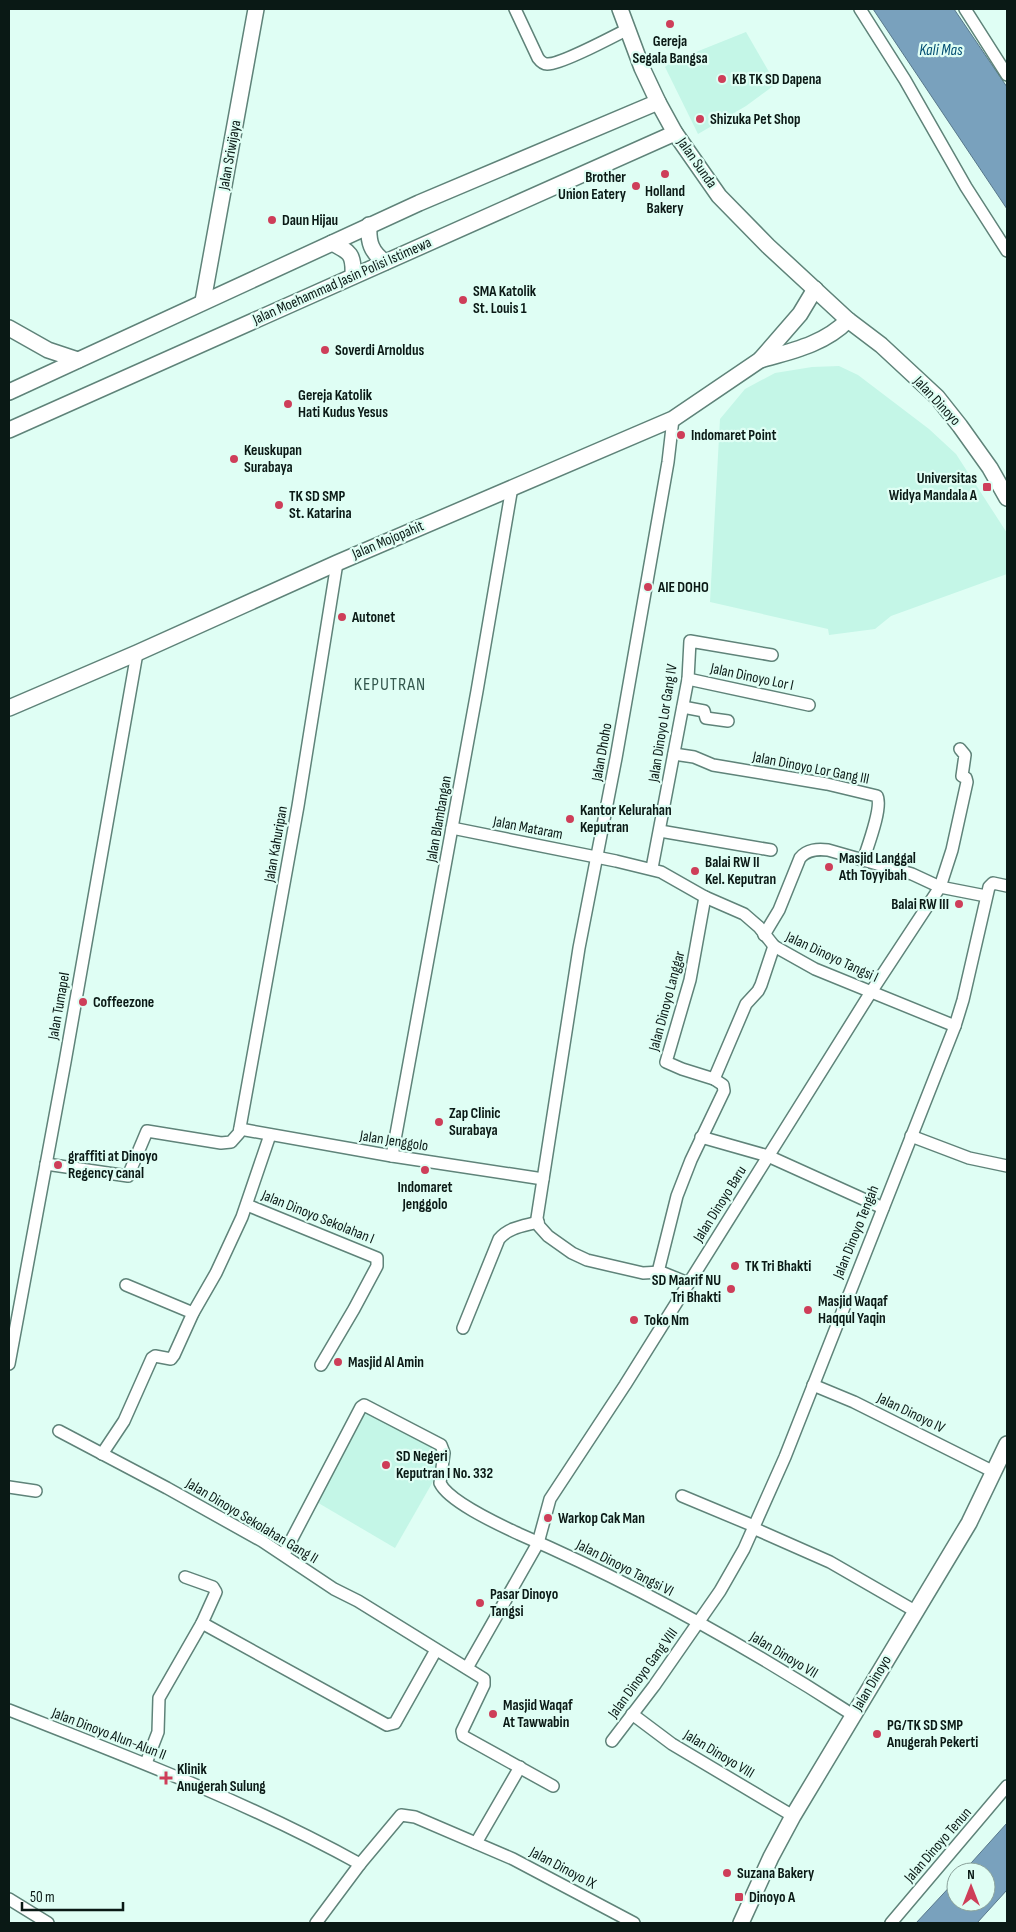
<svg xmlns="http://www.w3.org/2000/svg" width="1016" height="1932" font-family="'Sofia Sans Condensed',sans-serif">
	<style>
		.built { fill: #c4f6e7 }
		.water { fill: #79a1bd; stroke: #58788b }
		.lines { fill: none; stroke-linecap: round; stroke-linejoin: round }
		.street-casing { stroke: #5f8379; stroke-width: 14 }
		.secondary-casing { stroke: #5f8379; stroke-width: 18 }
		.street { stroke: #fff; stroke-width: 11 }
		.secondary { stroke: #fff; stroke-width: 15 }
		.poi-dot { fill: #ce3e59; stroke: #dffef4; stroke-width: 2 }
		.labels { text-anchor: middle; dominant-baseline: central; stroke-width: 4.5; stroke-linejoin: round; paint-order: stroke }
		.poi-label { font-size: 15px; font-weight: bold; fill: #0a1915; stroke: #dffef4; text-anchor: start }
		.street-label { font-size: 15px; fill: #0a1915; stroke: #dffef4 }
		.water-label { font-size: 16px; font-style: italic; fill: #014d72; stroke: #dffef4 }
		.quarter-label { font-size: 18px; letter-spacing: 1px; fill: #34584e; stroke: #dffef4 }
	</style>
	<rect width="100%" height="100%" fill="#dffef4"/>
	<g class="built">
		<path d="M746,32L776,84L746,106L698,134L665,67L671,62Z"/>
		<path d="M839,366L858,375L929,429L956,454L1007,533V574L891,616L875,629L829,635L828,629L710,602L720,419L745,389L775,373L812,367Z"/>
		<path d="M364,1406L442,1449L435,1478L395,1548L315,1501Z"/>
	</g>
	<g class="water">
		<path d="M873,9H954L1007,87V209Z"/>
		<path d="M1007,1823V1890L977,1923H916L956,1880V1902H986V1872H963Z"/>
	</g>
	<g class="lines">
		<defs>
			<g id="street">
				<path d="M515,9L538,58C541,62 543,64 547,64C560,65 614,36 628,29"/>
				<path d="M860,9L905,80L966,187L1007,251"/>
				<path d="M965,9L1007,75"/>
				<path d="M673,419L668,462L616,758L579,948L537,1218L539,1226L548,1236L572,1253L587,1260L643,1273L661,1272L688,1283"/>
				<path d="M688,679L809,705"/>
				<path d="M683,707L704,711L706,718L728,721"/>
				<path d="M674,754L694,757L713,765L827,784L877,796C883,807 867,848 863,861"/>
				<path d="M452,828L616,861L661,872L705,897L744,914L759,927L774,946L815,969L955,1026"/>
				<path d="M660,831L771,850"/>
				<path d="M652,868L688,679L690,641L772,655"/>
				<path d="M705,897L690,980L666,1062L682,1069L714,1079"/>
				<path d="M764,935L779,910L800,858C807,849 818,849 828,850L912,874L940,887L986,896"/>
				<path d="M240,1129L392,1156L543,1179"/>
				<path d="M911,1136L969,1158L1007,1166"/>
				<path d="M701,1137L768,1156L883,1208"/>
				<path d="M392,1156L477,691L512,487"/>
				<path d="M46,1164L128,1176L147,1131L221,1143L231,1142L239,1133L298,806L337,563"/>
				<path d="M247,1205L377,1258V1266L354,1309L321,1365"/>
				<path d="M658,1272L677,1196L691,1160L724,1091L723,1085L714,1079L746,1004L758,991L761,985L774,946"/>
				<path d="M126,1285L193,1313"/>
				<path d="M463,1328L499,1239C509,1227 524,1226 538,1222"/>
				<path d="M9,1364L65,1062L137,653"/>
				<path d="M813,1385L854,1402L994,1472"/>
				<path d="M59,1431L167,1488L262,1541L334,1589L358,1601L484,1679V1685L462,1731L463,1736L553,1786"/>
				<path d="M102,1454L124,1421L152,1358L155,1356L171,1359L174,1355L193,1313L216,1273L242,1217L270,1135"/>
				<path d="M9,1487L36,1491"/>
				<path d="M682,1496L754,1526"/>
				<path d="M753,1528L830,1562L915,1611"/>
				<path d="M284,1554L361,1407L364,1405L441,1445L444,1453L440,1483C449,1502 500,1525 519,1534C635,1584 746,1646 853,1715"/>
				<path d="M202,1623L387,1725L395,1723L436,1650"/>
				<path d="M467,1668L538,1543L550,1499L625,1385L871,992L940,887L952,850L967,782L966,778L962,776L965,755L960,749"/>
				<path d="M9,1710C128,1757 248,1802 360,1864"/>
				<path d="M632,1714L672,1744L793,1816"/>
				<path d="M612,1741L654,1686L720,1591L744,1549L785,1457L955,1026L963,1000L989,887L993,883L1007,886"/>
				<path d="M146,1763L158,1732L159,1698L202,1623L216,1592L213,1587L185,1577"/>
				<path d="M476,1843L520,1767"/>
				<path d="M9,1899L48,1923"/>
				<path d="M316,1923L360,1864L401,1815L415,1817L513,1859L634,1923"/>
				<path d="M891,1923L1007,1786"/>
			</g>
			<g id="secondary">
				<path d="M620,9L642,68L658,102L675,133L719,196L768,246L848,320L881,345L937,397L960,426L990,468L1007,498"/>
				<path d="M369,225C368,242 371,252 385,262"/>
				<path d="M332,243C350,252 354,254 353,276"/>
				<path d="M203,301L256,9"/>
				<path d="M9,328L48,350L78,360"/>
				<path d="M760,360C792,351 825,344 848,320"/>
				<path d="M9,392L419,203L658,102"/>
				<path d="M9,430L675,133"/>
				<path d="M9,708L137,653L337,563L673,419L760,360L800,314L815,289"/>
				<path d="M741,1923L771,1857L793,1816L969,1523L1007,1444"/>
			</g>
		</defs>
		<use href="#street" class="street-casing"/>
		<use href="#secondary" class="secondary-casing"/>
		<use href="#street" class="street"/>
		<use href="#secondary" class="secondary"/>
	</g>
	<g class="poi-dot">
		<circle cx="670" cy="24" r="5"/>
		<circle cx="722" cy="79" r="5"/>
		<circle cx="700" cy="119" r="5"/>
		<circle cx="665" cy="174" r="5"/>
		<circle cx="636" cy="186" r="5"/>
		<circle cx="272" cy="220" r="5"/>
		<circle cx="463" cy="300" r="5"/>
		<circle cx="325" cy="350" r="5"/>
		<circle cx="288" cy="404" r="5"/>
		<circle cx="681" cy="435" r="5"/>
		<circle cx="234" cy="459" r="5"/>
		<rect x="982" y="482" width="10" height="10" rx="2.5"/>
		<circle cx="279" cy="505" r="5"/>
		<circle cx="648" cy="587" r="5"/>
		<circle cx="342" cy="617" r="5"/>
		<circle cx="570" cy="819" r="5"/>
		<circle cx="829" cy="867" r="5"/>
		<circle cx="695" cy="871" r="5"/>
		<circle cx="959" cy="904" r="5"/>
		<circle cx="83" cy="1002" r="5"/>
		<circle cx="439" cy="1122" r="5"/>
		<circle cx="58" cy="1165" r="5"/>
		<circle cx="425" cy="1170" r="5"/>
		<circle cx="735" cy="1266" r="5"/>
		<circle cx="731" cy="1289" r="5"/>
		<circle cx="808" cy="1310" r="5"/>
		<circle cx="634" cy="1320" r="5"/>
		<circle cx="338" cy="1362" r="5"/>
		<circle cx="386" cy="1465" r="5"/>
		<circle cx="548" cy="1518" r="5"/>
		<circle cx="480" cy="1603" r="5"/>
		<circle cx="493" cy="1714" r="5"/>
		<circle cx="877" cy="1734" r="5"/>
		<path d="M163.5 1770.5h5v5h5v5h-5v5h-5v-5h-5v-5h5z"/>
		<circle cx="727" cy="1873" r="5"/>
		<rect x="734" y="1892" width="10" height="10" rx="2.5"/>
	</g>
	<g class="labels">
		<g class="poi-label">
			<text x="670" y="41" text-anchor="middle">Gereja<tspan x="670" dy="17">Segala Bangsa</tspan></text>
			<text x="732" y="79">KB TK SD Dapena</text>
			<text x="710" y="119">Shizuka Pet Shop</text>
			<text x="626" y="177" text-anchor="end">Brother<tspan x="626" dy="17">Union Eatery</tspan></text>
			<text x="665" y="191" text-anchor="middle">Holland<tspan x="665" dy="17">Bakery</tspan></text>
			<text x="282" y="220">Daun Hijau</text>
			<text x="473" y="291">SMA Katolik<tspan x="473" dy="17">St. Louis 1</tspan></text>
			<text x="335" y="350">Soverdi Arnoldus</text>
			<text x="298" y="395">Gereja Katolik<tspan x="298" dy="17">Hati Kudus Yesus</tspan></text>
			<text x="691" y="435">Indomaret Point</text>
			<text x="244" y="450">Keuskupan<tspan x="244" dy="17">Surabaya</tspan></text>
			<text x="977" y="478" text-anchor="end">Universitas<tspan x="977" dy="17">Widya Mandala A</tspan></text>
			<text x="289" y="496">TK SD SMP<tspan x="289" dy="17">St. Katarina</tspan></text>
			<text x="658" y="587">AIE DOHO</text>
			<text x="352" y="617">Autonet</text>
			<text x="580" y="810">Kantor Kelurahan<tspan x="580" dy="17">Keputran</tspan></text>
			<text x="839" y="858">Masjid Langgal<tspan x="839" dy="17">Ath Toyyibah</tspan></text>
			<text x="705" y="862">Balai RW II<tspan x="705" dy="17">Kel. Keputran</tspan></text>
			<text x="949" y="904" text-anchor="end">Balai RW III</text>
			<text x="93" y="1002">Coffeezone</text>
			<text x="449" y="1113">Zap Clinic<tspan x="449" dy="17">Surabaya</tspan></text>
			<text x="68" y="1156">graffiti at Dinoyo<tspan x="68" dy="17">Regency canal</tspan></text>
			<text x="425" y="1187" text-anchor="middle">Indomaret<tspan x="425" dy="17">Jenggolo</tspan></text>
			<text x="745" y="1266">TK Tri Bhakti</text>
			<text x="721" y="1280" text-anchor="end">SD Maarif NU<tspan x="721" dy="17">Tri Bhakti</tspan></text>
			<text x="818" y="1301">Masjid Waqaf<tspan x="818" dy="17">Haqqul Yaqin</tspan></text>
			<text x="644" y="1320">Toko Nm</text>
			<text x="348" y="1362">Masjid Al Amin</text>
			<text x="396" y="1456">SD Negeri<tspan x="396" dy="17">Keputran I No. 332</tspan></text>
			<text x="558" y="1518">Warkop Cak Man</text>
			<text x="490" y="1594">Pasar Dinoyo<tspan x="490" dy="17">Tangsi</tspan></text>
			<text x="503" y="1705">Masjid Waqaf<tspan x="503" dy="17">At Tawwabin</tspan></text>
			<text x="887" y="1725">PG/TK SD SMP<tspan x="887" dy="17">Anugerah Pekerti</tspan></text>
			<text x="177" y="1769">Klinik<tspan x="177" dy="17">Anugerah Sulung</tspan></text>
			<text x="737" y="1873">Suzana Bakery</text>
			<text x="749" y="1897">Dinoyo A</text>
		</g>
		<g class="street-label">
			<text transform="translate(230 155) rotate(-80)">Jalan Sriwijaya</text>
			<text transform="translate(697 163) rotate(55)">Jalan Sunda</text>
			<text transform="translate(342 281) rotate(-24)">Jalan Moehammad Jasin Polisi Istimewa</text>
			<text transform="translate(937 401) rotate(47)">Jalan Dinoyo</text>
			<text transform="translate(388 540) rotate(-23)">Jalan Mojopahit</text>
			<text transform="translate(752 677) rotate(12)">Jalan Dinoyo Lor I</text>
			<text transform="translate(663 723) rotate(-81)">Jalan Dinoyo Lor Gang IV</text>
			<text transform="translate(602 752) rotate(-80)">Jalan Dhoho</text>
			<text transform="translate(811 768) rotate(11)">Jalan Dinoyo Lor Gang III</text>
			<text transform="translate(439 819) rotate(-80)">Jalan Blambangan</text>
			<text transform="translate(528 828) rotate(11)">Jalan Mataram</text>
			<text transform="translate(276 844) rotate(-80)">Jalan Kahuripan</text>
			<text transform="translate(832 957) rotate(25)">Jalan Dinoyo Tangsi I</text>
			<text transform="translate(667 1001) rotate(-75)">Jalan Dinoyo Langgar</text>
			<text transform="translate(59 1006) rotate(-80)">Jalan Tumapel</text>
			<text transform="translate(394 1141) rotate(9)">Jalan Jenggolo</text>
			<text transform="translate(720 1204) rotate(-58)">Jalan Dinoyo Baru</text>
			<text transform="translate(318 1217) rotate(22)">Jalan Dinoyo Sekolahan I</text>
			<text transform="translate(856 1232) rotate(-68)">Jalan Dinoyo Tengah</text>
			<text transform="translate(911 1413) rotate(26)">Jalan Dinoyo IV</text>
			<text transform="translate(252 1521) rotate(31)">Jalan Dinoyo Sekolahan Gang II</text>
			<text transform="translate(625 1568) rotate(27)">Jalan Dinoyo Tangsi VI</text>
			<text transform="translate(784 1655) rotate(31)">Jalan Dinoyo VII</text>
			<text transform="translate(643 1673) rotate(-54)">Jalan Dinoyo Gang VIII</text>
			<text transform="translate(872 1683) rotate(-59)">Jalan Dinoyo</text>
			<text transform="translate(109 1734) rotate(21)">Jalan Dinoyo Alun-Alun II</text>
			<text transform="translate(719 1754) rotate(31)">Jalan Dinoyo VIII</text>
			<text transform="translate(938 1845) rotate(-49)">Jalan Dinoyo Tenun</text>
			<text transform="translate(563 1868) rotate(28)">Jalan Dinoyo IX</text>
		</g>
		<g class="water-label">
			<text x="941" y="50">Kali Mas</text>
		</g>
		<g class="quarter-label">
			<text x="390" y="684">KEPUTRAN</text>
		</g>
	</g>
	<rect width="1016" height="1932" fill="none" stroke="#0a1915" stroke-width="20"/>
	<g transform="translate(971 1887)"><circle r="24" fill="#dffef4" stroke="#8aa29b"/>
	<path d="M0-4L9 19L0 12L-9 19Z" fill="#ce3e59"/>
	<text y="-8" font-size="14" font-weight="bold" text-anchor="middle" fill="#0a1915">N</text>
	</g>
	<path d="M22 1902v8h101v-8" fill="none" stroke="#0a1915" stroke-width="2.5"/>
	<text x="30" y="1902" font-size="15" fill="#0a1915" stroke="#dffef4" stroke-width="4" paint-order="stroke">50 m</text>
</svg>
